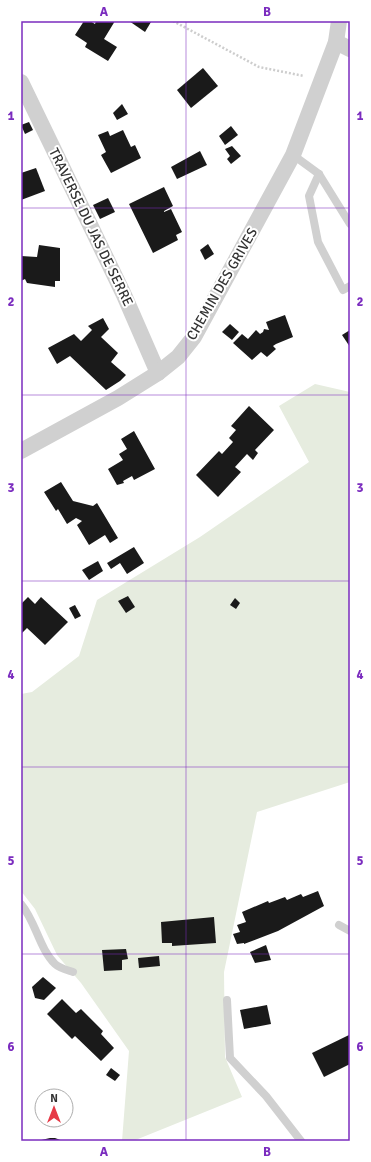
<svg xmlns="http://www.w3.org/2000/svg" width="371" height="1162" font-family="Signika,sans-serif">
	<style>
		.green { fill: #e6ecdf }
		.building { fill: #1a1a1a }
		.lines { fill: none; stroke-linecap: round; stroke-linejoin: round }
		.path { stroke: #cdcdcd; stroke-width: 2.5; stroke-dasharray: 2 2; stroke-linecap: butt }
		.lane { stroke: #d0d0d0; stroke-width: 8 }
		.street { stroke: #d0d0d0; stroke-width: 16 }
		.grid { fill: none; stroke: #7b2cbf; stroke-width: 1; stroke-opacity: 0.55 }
		.labels { text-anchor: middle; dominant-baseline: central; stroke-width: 4; stroke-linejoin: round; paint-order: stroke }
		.street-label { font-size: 14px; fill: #333; stroke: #fff }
		.neatline { fill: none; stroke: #7b2cbf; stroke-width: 1.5 }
		.grid-label { font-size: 13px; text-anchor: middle; font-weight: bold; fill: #7b2cbf }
	</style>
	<rect width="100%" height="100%" fill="#fff"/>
	<path class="green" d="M315,384L350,392V782L257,812L224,972L225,1057L242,1097L133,1141H122L129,1051L81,983L57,955L35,909L21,891V694L32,692L79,656L97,600L200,537L309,462L279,406Z"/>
	<g class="building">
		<path d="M84,21H90L95,24L96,21H115L104,39L117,47L108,61L85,47L87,43L75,35Z"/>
		<path d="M129,21H149L151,22L145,32Z"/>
		<path d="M203,68L218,86L191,108L177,90Z"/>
		<path d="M122,104L128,114L117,120L113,113Z"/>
		<path d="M29,122L33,130L25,134L21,125Z"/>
		<path d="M231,126L238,135L225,145L219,136Z"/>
		<path d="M123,130L131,147L135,145L141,158L111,173L101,155L106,152L98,135L108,131L110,136Z"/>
		<path d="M232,146L241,156L231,164L227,159L230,156L225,149Z"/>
		<path d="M200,151L207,165L177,179L171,167Z"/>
		<path d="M36,168L45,191L21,200V173Z"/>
		<path d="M164,187L173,206L164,211V212L171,209L182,232L176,235L178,240L153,253L129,204Z"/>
		<path d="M108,198L115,212L100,219L93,205Z"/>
		<path d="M208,244L214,254L205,260L200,250Z"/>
		<path d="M39,245L60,248V281H55V287L27,283L25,279L21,281V256L37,257Z"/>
		<path d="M285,315L293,337L276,344L273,346L276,349L267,357L261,352L252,360L233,343L242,334L248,339L256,330L260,334L263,332L264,329L269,330L266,322Z"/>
		<path d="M103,318L109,329L101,337L118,353L111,362L126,375L120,381L106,390L70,356L57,364L48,348L74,334L81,341L92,330L88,326Z"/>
		<path d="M230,324L239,332L232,340L222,332Z"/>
		<path d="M350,330V347L342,335Z"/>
		<path d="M249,406L274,430L255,450L258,453L253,460L247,454L235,467L241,472L218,497L196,475L219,451L222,454L233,442L229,438L236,430L231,426Z"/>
		<path d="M134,431L155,469L134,480L132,476L123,481L124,483L117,485L108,469L123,460L119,454L127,449L121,439Z"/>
		<path d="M61,482L73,501L93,506L97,503L118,538L110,543L105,535L89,545L77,525L82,521L76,518L67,524L58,509L56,511L44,492Z"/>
		<path d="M134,547L144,563L127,574L120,563L111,569L107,563Z"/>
		<path d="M98,561L103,571L89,580L82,570Z"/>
		<path d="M128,596L135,607L126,613L118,601Z"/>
		<path d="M28,597L35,604L41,597L68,622L45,645L27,628L21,634V604Z"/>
		<path d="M235,598L240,603L236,609L230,605Z"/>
		<path d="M75,605L81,616L75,619L69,608Z"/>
		<path d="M318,891L324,906L278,931L244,944V943L237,944L233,934L240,932L237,925L246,922L242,912L268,901L269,903L285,897L287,900L301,894L303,897Z"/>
		<path d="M214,917L216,943L172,946V943H162L161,922Z"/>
		<path d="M266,945L271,960L255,963L250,952Z"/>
		<path d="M126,949L128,959L122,960V970L104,971L102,950Z"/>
		<path d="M159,956L160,966L139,968L138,958Z"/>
		<path d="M43,977L56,988L44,1000L35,998L32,987Z"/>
		<path d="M62,999L76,1013L81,1009L103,1031L101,1034L114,1048L101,1061L75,1036L72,1039L47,1014Z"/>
		<path d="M267,1005L271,1024L244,1029L240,1010Z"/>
		<path d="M349,1035L350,1064L324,1077L312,1053Z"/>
		<path d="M111,1068L120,1075L115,1081L106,1075Z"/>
		<path d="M55,1138L63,1141H37L50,1138Z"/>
	</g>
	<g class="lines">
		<path class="path" d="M173,21L259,67L304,76"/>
		<g class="lane">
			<path d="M293,155L319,174L350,224"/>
			<path d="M319,174L309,196L318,242L343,290L350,286"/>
			<path d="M21,904C36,922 39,948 55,964C59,968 67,970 73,972"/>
			<path d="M339,925L350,931"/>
			<path d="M227,1000L230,1058L266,1096L301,1141"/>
		</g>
		<g class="street">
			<path d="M336,42L350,49"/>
			<path d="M21,82L124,295L158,373"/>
			<path d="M21,451L118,398L158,373L178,357L194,337L293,155L336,42L339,21"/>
		</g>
	</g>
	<path class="grid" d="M186,21V1141M21,208H350M21,395H350M21,581H350M21,767H350M21,954H350"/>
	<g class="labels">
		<g class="street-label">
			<text transform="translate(91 227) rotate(64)">TRAVERSE DU JAS DE SERRE</text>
			<text transform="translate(222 284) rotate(-60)">CHEMIN DES GRIVES</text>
		</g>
	</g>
	<rect width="371" height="1162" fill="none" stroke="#ffffff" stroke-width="44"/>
	<g transform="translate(54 1108)"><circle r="19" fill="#ffffff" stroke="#adadad"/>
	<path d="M0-3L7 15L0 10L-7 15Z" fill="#e63946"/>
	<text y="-6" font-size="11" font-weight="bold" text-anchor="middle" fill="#333333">N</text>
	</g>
	<rect x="22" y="22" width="327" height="1118" class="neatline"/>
	<g class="grid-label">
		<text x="104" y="16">A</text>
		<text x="267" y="16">B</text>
		<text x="11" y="120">1</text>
		<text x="360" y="120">1</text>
		<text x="11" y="306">2</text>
		<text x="360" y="306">2</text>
		<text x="11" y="492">3</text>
		<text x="360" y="492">3</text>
		<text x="11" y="679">4</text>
		<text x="360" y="679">4</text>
		<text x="11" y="865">5</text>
		<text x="360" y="865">5</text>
		<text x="11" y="1051">6</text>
		<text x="360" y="1051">6</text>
		<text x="104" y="1156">A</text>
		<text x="267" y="1156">B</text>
	</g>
</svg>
